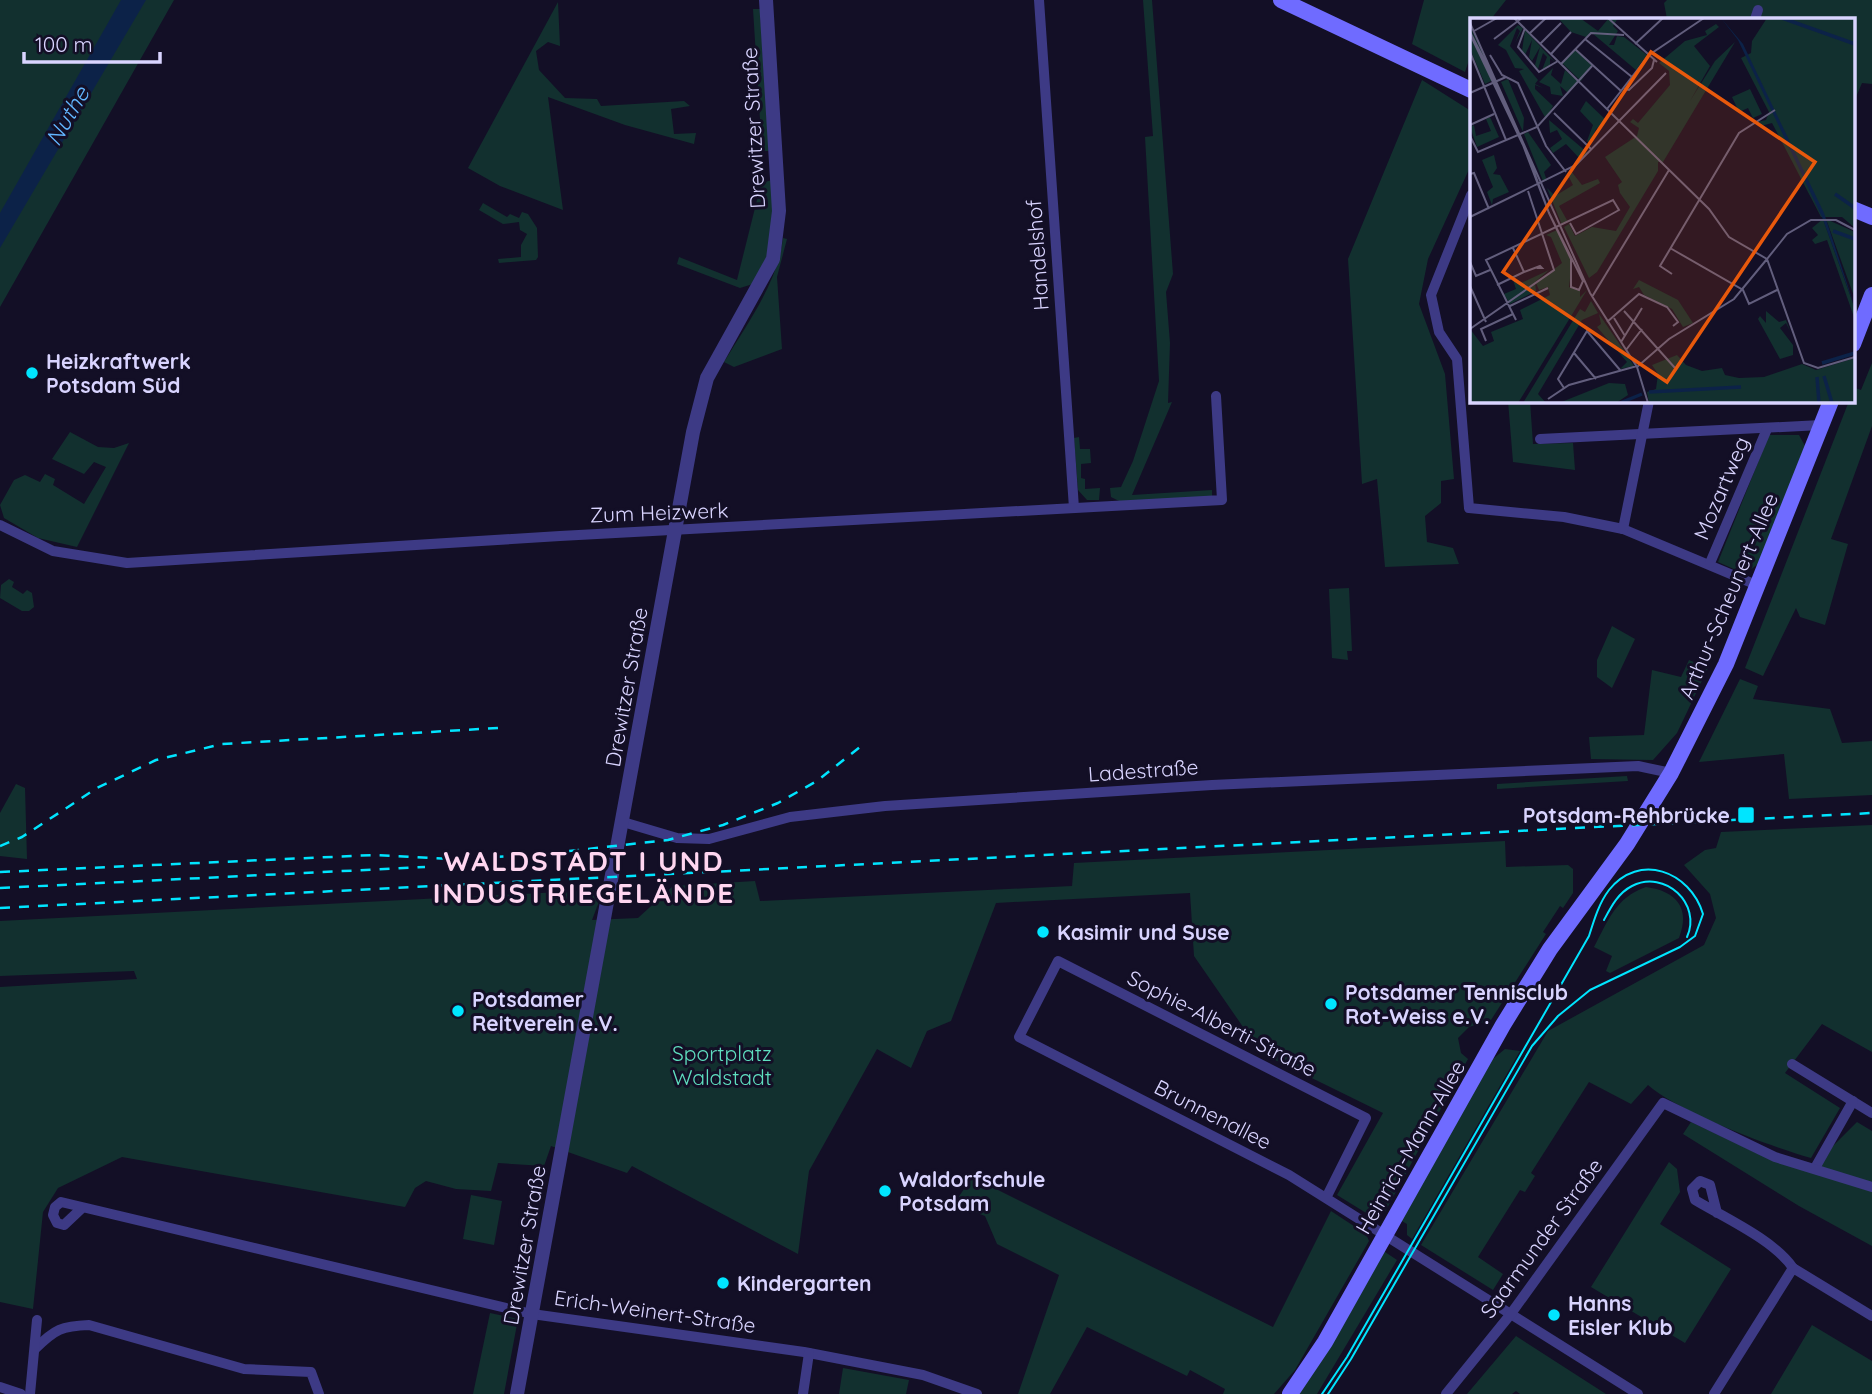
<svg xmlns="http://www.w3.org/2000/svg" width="1872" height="1394" font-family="Quicksand,sans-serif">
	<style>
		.green { fill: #12302f }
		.water { fill: #0c2248 }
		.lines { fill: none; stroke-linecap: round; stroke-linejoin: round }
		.minor { stroke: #3d3a85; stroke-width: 10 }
		.tertiary { stroke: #3d3a85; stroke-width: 14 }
		.secondary { stroke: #6f6bff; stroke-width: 16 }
		.tram { stroke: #00e5ff; stroke-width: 2 }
		.rail { stroke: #00e5ff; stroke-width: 2.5; stroke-dasharray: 10 9; stroke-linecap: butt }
		.poi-dot { fill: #00e5ff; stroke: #130f26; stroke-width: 2.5 }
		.labels { text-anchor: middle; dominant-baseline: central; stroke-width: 6; stroke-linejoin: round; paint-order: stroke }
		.street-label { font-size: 21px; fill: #d9d4ff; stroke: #130f26 }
		.poi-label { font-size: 21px; font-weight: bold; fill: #d9d4ff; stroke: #130f26; text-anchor: start }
		.park-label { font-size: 21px; fill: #5fe0c0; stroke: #130f26 }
		.water-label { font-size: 23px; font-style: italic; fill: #62b6ff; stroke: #130f26 }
		.district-label { font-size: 28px; font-weight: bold; letter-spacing: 2px; fill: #ffd6f0; stroke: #130f26 }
		.inset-river { fill: none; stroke: #0c2248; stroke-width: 3.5 }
		.inset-road { fill: none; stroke: #625e7d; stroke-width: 2 }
		.view { fill: #e8590c; fill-opacity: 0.15; stroke: #e8590c; stroke-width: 3.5 }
		.inset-edge { fill: none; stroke: #d9d4ff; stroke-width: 3.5 }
	</style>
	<rect width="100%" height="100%" fill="#130f26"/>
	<g class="green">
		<path d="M0,0H174L0,307Z"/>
		<path d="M1143,0H1152L1173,274L1166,292L1170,343L1168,403L1172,402L1132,495L1212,490V497L1123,503L1111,497L1110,488L1121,487L1133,461L1159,381L1145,137L1153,136Z"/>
		<path d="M1424,0H1506L1491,19H1471V54L1465,72L1412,44Z"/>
		<path d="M1667,0H1872V84L1862,83L1853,104V19H1667L1664,3Z"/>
		<path d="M558,2L560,46L548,42L536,51L539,70L565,98L597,99L601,106L684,101L690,106L671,109L674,134L696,133L694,144L625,125L548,97L563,210L500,186L468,168Z"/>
		<path d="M753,9H760L769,151H762Z"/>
		<path d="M1422,80L1471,111V165L1428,259L1419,304L1445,374L1454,479L1441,481V503L1425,516L1427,542L1453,548L1459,564L1385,567L1377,479L1362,484L1348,259Z"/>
		<path d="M775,179L769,257L753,284L740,288L677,264L679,257L737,280L759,192L755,185Z"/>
		<path d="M483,203L507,217L510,214L519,218L522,212L528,214L537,228L538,257L536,260L499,263L498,259L521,257V245L527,234L520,230L519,222L503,224L479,210Z"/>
		<path d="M783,238L787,239L777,277L782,349L734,367L724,362C747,324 778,282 783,238Z"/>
		<path d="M1872,363V426L1831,539L1848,544L1825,625L1800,617L1796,608L1763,676L1745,668L1849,401H1853L1855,388L1861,390Z"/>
		<path d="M1508,401H1530L1533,444L1573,443L1575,470L1513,462Z"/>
		<path d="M70,432L98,447L114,448L129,443L77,547L38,538L4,518L0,505L14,480L25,475L40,482L45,474L55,479L53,485L84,504L106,467L94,462L84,474L52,459Z"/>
		<path d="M1769,435H1799L1805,446L1758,564L1745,574L1718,562Z"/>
		<path d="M1079,437L1080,449H1090L1091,463L1081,464V478L1085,479V489L1100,488L1099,500H1087L1078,490L1074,438Z"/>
		<path d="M9,579L14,582L12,587L23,594L27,590L32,593L34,607L29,611H22L0,598L1,585Z"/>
		<path d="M1349,588L1352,651H1347L1348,660L1332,658L1329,589Z"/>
		<path d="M1612,626L1635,639L1612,688L1597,677V660Z"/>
		<path d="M1689,660L1708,668L1677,733L1653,760L1591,759L1589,737L1644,735L1652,670L1681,677Z"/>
		<path d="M1740,679L1758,686L1753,699L1830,709L1842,743L1872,741V795L1789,799L1784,754L1699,762Z"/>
		<path d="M1627,776L1628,781L1497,789V784Z"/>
		<path d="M16,784L25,788L27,859L0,856V813Z"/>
		<path d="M1872,825V1052L1822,1024L1785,1073L1840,1108L1811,1158C1769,1146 1680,1113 1648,1085L1631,1104L1589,1082L1531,1173L1535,1176L1525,1192L1520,1190L1478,1257L1503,1274L1493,1290L1421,1245L1548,1031L1704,945L1716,918L1710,894L1684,865L1705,850L1716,848L1721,832Z"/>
		<path d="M1505,841L1506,867L1568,865L1573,869V893L1563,908L1560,906L1543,932L1546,934L1491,1020L1469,1027L1458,1038L1461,1053L1468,1059L1385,1212L1377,1208L1371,1216L1337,1195L1383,1113L1261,1053L1194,956L1190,893L996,903L951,1021L927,1031L911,1068L877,1049L809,1171L798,1254L632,1166L627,1173L551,1146L544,1166L498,1163L491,1191L456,1189L426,1181L415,1188L405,1207L122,1157L58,1188L43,1212L33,1309L0,1302V987L137,979L134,971L0,976V921L598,890L603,891L592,920L638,918L673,886L755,881L760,901L1072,886L1074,863Z"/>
		<path d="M1646,887C1676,891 1691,908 1679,938L1610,973L1606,971L1612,956L1594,947C1608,921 1616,897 1646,887Z"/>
		<path d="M1505,1049L1520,1051L1412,1239L1407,1235V1224L1400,1220L1488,1063Z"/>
		<path d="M1691,1122L1761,1155L1809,1170L1857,1122L1872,1131V1246L1799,1206L1683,1134Z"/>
		<path d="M1669,1162L1677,1169L1680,1192L1660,1224L1731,1269L1685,1343L1591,1287Z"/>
		<path d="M972,1177L1273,1327L1331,1211L1366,1234L1369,1241L1295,1370L1274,1394H1223L1225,1389L1190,1370L1187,1376L1087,1327L1050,1394H1018L1059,1275L997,1244L985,1216L954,1204Z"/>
		<path d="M471,1195L502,1201L494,1245L463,1239Z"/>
		<path d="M1382,1250L1397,1260L1317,1394H1299Z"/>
		<path d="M490,1313L518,1319L504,1394H473Z"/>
		<path d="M1812,1325L1872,1361V1394H1771Z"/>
		<path d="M1516,1336L1606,1394H1520L1516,1391L1512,1394H1467Z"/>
		<path d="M843,1368L909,1380L906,1394H839Z"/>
	</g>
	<path class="water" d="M121,0H146L0,248V213Z"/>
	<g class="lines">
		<g class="minor">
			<path d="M1039,0L1074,508"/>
			<path d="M1755,19L1758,10"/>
			<path d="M1471,195L1431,295L1439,332L1457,359L1469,508L1564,517L1623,529L1759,586"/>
			<path d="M1540,439L1821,425"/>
			<path d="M0,525L53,551L127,563L560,536L1222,500L1216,396"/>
			<path d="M1623,529L1649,401"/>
			<path d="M1710,563L1767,429"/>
			<path d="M623,822L677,838L709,839L790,817L885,806L1212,785L1638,766L1671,773"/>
			<path d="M1792,1064L1872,1113"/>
			<path d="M1815,1168L1853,1101"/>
			<path d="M1326,1198L1366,1118L1058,961L1019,1037L1289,1175L1638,1394"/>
			<path d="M82,1208L64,1225L57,1223L53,1215L55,1207L61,1202L532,1314L804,1352L923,1375L977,1394"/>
			<path d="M1717,1213L1710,1185L1700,1181L1692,1189L1695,1200C1725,1218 1774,1240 1793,1268"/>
			<path d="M35,1349C55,1329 62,1326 89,1325L244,1369L311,1372L319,1394"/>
			<path d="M0,1387L21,1394"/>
			<path d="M30,1394L37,1320"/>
			<path d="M803,1394L809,1353"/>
			<path d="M1446,1394L1510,1315L1663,1103L1775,1157L1872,1187"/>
			<path d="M1714,1394L1793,1268L1872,1316"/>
		</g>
		<path class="tertiary" d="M517,1394L693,432L707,378L773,259L779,211L766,0"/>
		<g class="secondary">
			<path d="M1281,0L1471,90"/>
			<path d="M1853,209L1872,217"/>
			<path d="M1853,344L1872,295"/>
			<path d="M1290,1394L1325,1342L1503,1025L1550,949L1627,844L1671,773L1726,664L1831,401"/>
		</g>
		<g class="tram">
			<path d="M1604,920C1611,907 1618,893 1632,886C1665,869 1702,904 1687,937"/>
			<path d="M1322,1394L1347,1357L1589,936C1594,920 1599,903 1609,890C1639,852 1690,871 1703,914L1695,936L1680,947L1590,990L1558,1016L1532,1046L1351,1359L1328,1394"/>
		</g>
		<g class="rail">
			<path d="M0,846L22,837L97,788L156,760L222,744L498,728"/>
			<path d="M0,872L374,855L450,859L533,855L668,840L723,825L778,803L817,781L860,747"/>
			<path d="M0,888L425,867"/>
			<path d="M0,908L1872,813"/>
		</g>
	</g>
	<g class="poi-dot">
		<circle cx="32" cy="373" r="7"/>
		<rect x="1737" y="806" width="18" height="18" rx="3.5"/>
		<circle cx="1043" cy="932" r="7"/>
		<circle cx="1331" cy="1004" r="7"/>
		<circle cx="458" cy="1011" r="7"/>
		<circle cx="885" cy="1191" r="7"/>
		<circle cx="723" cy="1283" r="7"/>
		<circle cx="1554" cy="1315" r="7"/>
	</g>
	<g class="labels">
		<g class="street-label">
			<text transform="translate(753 128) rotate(-93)">Drewitzer Straße</text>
			<text transform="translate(1037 255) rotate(-94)">Handelshof</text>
			<text transform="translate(1721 488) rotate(-67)">Mozartweg</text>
			<text transform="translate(659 512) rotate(-2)">Zum Heizwerk</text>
			<text transform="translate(1728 596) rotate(-67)">Arthur-Scheunert-Allee</text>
			<text transform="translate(626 687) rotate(-80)">Drewitzer Straße</text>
			<text transform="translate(1143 770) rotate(-4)">Ladestraße</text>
			<text transform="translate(1222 1023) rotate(27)">Sophie-Alberti-Straße</text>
			<text transform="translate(1213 1114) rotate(27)">Brunnenallee</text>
			<text transform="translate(1410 1147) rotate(-60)">Heinrich-Mann-Allee</text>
			<text transform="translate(1541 1238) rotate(-54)">Saarmunder Straße</text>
			<text transform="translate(524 1245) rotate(-80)">Drewitzer Straße</text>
			<text transform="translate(655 1311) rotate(8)">Erich-Weinert-Straße</text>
		</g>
		<g class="poi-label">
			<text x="46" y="361">Heizkraftwerk<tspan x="46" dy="24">Potsdam Süd</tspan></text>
			<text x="1730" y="815" text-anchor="end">Potsdam-Rehbrücke</text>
			<text x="1057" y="932">Kasimir und Suse</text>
			<text x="1345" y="992">Potsdamer Tennisclub<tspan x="1345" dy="24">Rot-Weiss e.V.</tspan></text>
			<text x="472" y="999">Potsdamer<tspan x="472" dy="24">Reitverein e.V.</tspan></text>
			<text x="899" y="1179">Waldorfschule<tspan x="899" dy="24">Potsdam</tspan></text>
			<text x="737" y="1283">Kindergarten</text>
			<text x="1568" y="1303">Hanns<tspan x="1568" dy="24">Eisler Klub</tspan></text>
		</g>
		<g class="park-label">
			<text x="722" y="1053">Sportplatz<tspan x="722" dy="24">Waldstadt</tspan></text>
		</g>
		<g class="water-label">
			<text transform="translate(67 116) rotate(-60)">Nuthe</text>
		</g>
		<g class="district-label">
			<text x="584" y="860">WALDSTADT I UND<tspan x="584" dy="32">INDUSTRIEGELÄNDE</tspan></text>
		</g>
	</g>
	<g transform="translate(1470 18)">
		<rect width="385" height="385" fill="#130f26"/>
		<path d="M88,0H110L128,13L139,0H148L143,8L148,13L139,27H144L147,18L154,19L177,37L166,52L122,15L116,19L101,14ZM297,0H385V210L372,199H351L302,105L291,108L287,104L296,102L299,94L271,40L281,35L282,23ZM246,6L249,9L224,28L240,48L220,83L245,43L265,24L193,144H188V153L127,254L119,260L94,209L99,206L105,218L122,209L146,213L160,189L150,175L148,167L152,164L135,139L167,118L169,110L160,104L163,101L168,105L200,67L199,53L189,45L215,23L237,17L235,13ZM48,7L53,10L45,25L50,13L47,10L40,28L68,62L65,66L73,70L65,67V71L83,88L76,101L49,53L54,51L45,50L36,32L28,27ZM0,8L25,61L15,66L0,31ZM55,12L85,44L80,40V49L72,52L77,39L73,35L68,51L65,47L70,29L62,43L59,39L62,22L55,37L52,33ZM105,32L122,47L111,63L92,45ZM83,50L81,57L91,66L95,52L109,64L98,75L90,68L93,78L81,76L80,69L69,64ZM38,61L54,100L53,114L31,64ZM280,71L292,96L283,100L278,90L269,94L262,79ZM116,83L137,103L126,111L120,126L117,123L123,107L110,93ZM20,99L29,119L7,129L0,109L4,107L6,118L21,113L16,101ZM79,102L118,135L111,142L96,126L83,135L80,130L92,121L87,112L80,115ZM58,114L81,147L74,154L77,163H73L54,116ZM24,137L27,150L23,156L30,157L39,174L23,181L22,187L17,174L23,169L12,142ZM101,153L112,167L128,161L130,165L89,188L98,204L92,207L77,170L85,178L103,167L97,155ZM353,201L385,291V302L357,222L345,226L342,222L348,217L342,210ZM356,201L385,214V281ZM87,212L102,244L99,269L110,273V279L117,272L48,385H0V311L13,328L24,323L21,314L53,301L50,292L80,277L78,269L69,272L66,265L92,245L81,219L76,217ZM79,252L65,264L66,273L40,286L34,276L46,271L43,262L49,266ZM169,262L208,282L223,305L213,309L202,291L174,277L169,269L163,271ZM121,283L128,295L112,302L68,376L76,385H53L110,291L115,294ZM296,293L309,304L316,302L320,313L316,305L310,310L323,327V337L310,341L288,301L290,298L296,305ZM129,296L153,331L164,348L150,351L157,344L127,309L131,306ZM207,337L216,347L232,353L252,350L255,357L269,360L294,359L332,346L346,352L385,340V385H179L177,374L186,371L188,356L182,347ZM139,365L155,366L158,377L146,385H89Z" fill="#12302f"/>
		<path d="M251,0L273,26L354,195L385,290L352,199L268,22Z" fill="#0c2248"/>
		<path class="inset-river" d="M312,0L385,26M365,176L385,190M363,213L385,221M352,345L385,335M354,358L362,385M347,359L349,385M179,374L271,369M150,385L172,376"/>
		<path class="inset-road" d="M44,0L239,191L259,219L297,241L317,216L341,202H366L385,212M138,0L187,44M0,5L120,275L167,349L178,385M55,10L48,29L69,54L88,43M4,13L27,0M0,14L19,51L55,129L79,195L113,263L109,272L101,269V241L79,195L53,127L0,16M60,15L76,0M24,21L52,0M115,21L162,59M70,26L91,5M165,26L193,0M105,31L151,73M0,34L36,122M81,36L101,14M20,37L32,57L48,65L76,128L96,154M91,46L121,15L154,17M154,71L159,72L182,50L184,42M0,75L36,59M137,91L179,37L234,0M84,95L122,132M0,107L24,96M0,118L8,134L67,109L122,48M0,156L4,155L19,191M0,199L106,147L196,55M200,230L273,272L279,286L307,272M297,241L334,345L348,350L385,339M0,244L6,258L20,252M54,254L70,248L72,250H67M202,256L190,248L269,115L305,92M27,267L54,254L43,230M0,268L16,304M122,279L199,152M40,288L78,270M154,293L205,350M144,300L155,318M46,302L16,242L143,182L149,192L106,216L100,205M137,304L169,276L197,289L208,304L203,308M0,311L84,252L58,173M16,323L11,311L43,296M151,324L172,290M156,332L172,311M104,335L126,361M167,349L199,321L264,281L297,241M94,370L88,361L117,313L150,352M78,381L99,367L167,348"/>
		<path class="view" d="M181,34L345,144L197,364L33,254Z"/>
		<rect width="385" height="385" class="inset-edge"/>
	</g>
	<path d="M24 52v10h136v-10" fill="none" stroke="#d9d4ff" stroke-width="3.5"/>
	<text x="35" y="52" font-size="21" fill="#d9d4ff" stroke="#130f26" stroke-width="5" paint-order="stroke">100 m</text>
</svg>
